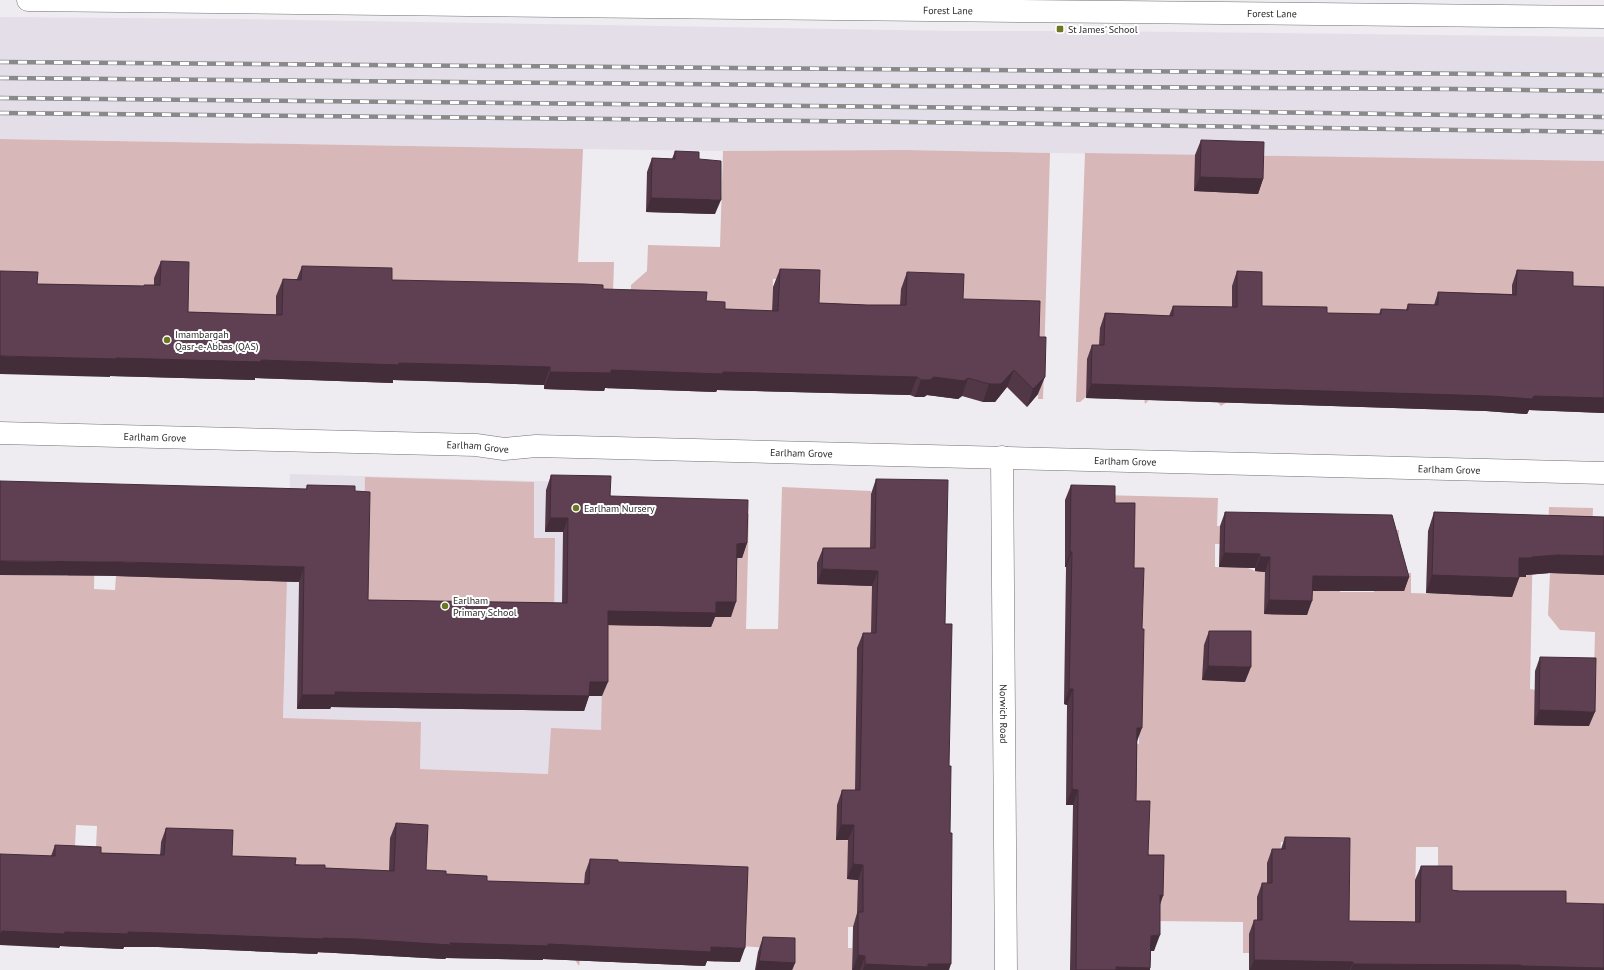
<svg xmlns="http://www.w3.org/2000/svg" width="1604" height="970" font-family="'PT Sans',sans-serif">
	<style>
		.built { fill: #e4dee8 }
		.green { fill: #d8b7b8 }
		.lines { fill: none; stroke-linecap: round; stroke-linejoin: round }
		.street-casing { stroke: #727073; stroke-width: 23 }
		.secondary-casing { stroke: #727073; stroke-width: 23 }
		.street { stroke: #fff; stroke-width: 22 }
		.secondary { stroke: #fff; stroke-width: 22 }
		.rail-casing { stroke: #89888a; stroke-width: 4.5 }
		.rail { stroke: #fff; stroke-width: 3; stroke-dasharray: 9; stroke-linecap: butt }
		.wall { fill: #523747 }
		.shaded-wall { fill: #422d39 }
		.building { fill: #5f4052; stroke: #422d39 }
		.poi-dot { fill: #6d7722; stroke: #fff; stroke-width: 1.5 }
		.labels { text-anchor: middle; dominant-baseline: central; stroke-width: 4; stroke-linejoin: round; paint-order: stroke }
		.street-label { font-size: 10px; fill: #2b2b2c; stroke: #fff }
		.poi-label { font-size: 10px; fill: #2b2b2c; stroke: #fff; text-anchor: start }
	</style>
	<rect width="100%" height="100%" fill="#eeecf0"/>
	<g class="built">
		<path d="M0,17L242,19L956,31H1096L1604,37V161L1050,153L906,150L723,151L583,149L0,139Z"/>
		<path d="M290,474L605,483L601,730L548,774L419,769L421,722L283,718Z"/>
	</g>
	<g class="green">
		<path d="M0,139L583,149L578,262H614L610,389L470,343L469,383L335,339L334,381L322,380L275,340L193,330L191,378L180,377L154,303L0,289Z"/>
		<path d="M906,150L1050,153L1043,399H1038L1040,355L896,392H829L820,393L821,350L791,280L773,279L771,348L631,307V285L647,271L648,245L720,247L723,151Z"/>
		<path d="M1085,153L1604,161V301L1512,285L1511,325L1230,400L1221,406L1216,400L1151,398L1145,404L1144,398L1099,360L1086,397L1080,402H1076Z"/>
		<path d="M365,477L534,482V538H555L554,617L363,614Z"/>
		<path d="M782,487L871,491L872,586L897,630L857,648L855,805L836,840L901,841L848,857L847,879L858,880V909L872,927H848V948H852V970H789L769,948L741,946L718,926L717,962L706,961L585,873L582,948L579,966L575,960L543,959L453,916L451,958H445L391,838L388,913L326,953H317L301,879L181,842L161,841L159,870L132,910L131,947L123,946L95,869L97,826L76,825L74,868L59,946L0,945V538H24V575L68,576V540H95L94,589L115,590L116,575L287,581L283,718L421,722L420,769L548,774L551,728L601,730L605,511L642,626H672L674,512L682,627H711L732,558H742L743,514H749L746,629H778Z"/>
		<path d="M1101,495L1218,498L1217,526H1220V544H1215V567L1248,568L1255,571L1308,573L1340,567V592H1374V569L1387,530H1399L1398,573H1411V593L1444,594L1480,576V595L1512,597V576L1526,577L1533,533L1530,689L1535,690L1594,673L1595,632L1560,630L1548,615L1550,573L1604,575V918L1473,906L1438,880V847H1416L1415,904L1419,940L1349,935L1299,842H1281L1280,863H1267V897L1257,934L1249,953H1243V922L1155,921L1093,816L1108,744H1139V726Z"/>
		<path d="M1549,507L1593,508L1592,535L1548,534Z"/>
	</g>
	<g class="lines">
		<defs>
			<g id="street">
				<path id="s1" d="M0,433L476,445L504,449L536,446L1604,473"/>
				<path id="s2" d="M1002,457L1006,970"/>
			</g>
			<g id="secondary">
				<path id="s3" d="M28,0C553,8 1079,10 1604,17"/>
			</g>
		</defs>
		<use href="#street" class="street-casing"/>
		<use href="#secondary" class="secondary-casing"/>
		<use href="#street" class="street"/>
		<use href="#secondary" class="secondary"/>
		<defs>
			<g id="rail">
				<path d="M0,62L1604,75"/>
				<path d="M0,78L909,86L1455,89L1604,91"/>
				<path d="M0,98L908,107L1604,117"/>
				<path d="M0,113L908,122L1604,132"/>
			</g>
		</defs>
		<use href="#rail" class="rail-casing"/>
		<use href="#rail" class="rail"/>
	</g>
	<g class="wall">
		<path d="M1201,140L1263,179L1258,194L1194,191L1195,155Z"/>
		<path d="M675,151L699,159L715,214L646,212L647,172L652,158L672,159Z"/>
		<path d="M161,261L188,312L276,315V296L283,279H297L302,266L392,280L603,289L706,301L725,309L772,311L773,287L780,269L819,303L867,305H900L901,289L907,272L963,299L1039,337L1038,394L1027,407L1007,387L995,402H983L962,396L958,399L927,395L924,397H915L910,395L717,390L716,392L605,388L604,391L544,389V385L433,381L393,380V383L255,378V380L110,376V377L37,284L144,286V285H154V278Z"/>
		<path d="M1517,270L1573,286L1604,287V413L1529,410L1527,414L1486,411L1086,398L1087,359L1092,345H1099L1100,328L1105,313L1169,316L1173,306L1232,307V286L1237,271L1262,306L1327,313L1379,314L1381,309L1406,310L1408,304L1434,305L1438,292L1512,294V285Z"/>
		<path d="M551,475L747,543L742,558H737L731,617H715L711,627L608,625L602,696H589L584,711L331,707L330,709H297L299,582L116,576L306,489L307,485L355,491L368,600L562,603L563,532H545L546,490Z"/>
		<path d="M876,479L945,624L949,766L950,833L949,970H852L853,927L857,913L858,880L847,879L848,840H836L837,805L842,790H855L857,648L863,633H871L872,586L817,584V563L823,548H870L871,494Z"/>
		<path d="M1071,485L1115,503L1134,568L1137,741L1136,801L1160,904L1154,951H1151L1150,970H1070L1073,805H1066L1067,705L1064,704L1066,567H1065V500Z"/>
		<path d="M1225,512L1409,577L1404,591H1312L1307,615L1264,614L1265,572L1255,571V568L1219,567L1220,526Z"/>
		<path d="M1434,512L1604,517V575L1550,573L1526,575V577H1519V578L1512,597L1426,593L1428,531Z"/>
		<path d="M1209,631L1245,682L1202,680L1204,645Z"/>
		<path d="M1540,657L1589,726L1534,725L1535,671Z"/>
		<path d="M396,823L426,870L446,874L487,881L584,884L585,873L590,859L618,862L740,962L707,961L705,966L543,959V960L446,958L445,959L353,954L318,952L317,954L158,947H124L123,949L60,946L59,948L51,856L55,845L101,853L160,855L161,842L166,828L232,856L325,868L389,871L390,838Z"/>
		<path d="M1285,837L1349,921L1415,922V880L1421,866L1452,890L1566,903L1604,970H1249V934L1254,920H1257V897L1262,883H1267V863L1272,849H1281Z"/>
		<path d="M763,937L795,963L792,970H755L758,952Z"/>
	</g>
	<g class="shaded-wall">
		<path d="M1200,177L1263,179L1258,194L1194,191Z"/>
		<path d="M651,198L721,200L715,214L646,212Z"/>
		<path d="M0,356L399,363L550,367L544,385L393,380V383L255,378V380L110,376V377L0,374Z"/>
		<path d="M611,370L723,372L917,377L910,395L717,390L716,392L605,388L604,391L544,389L550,372Z"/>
		<path d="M1014,370L1007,387L995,402H983L989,384Z"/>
		<path d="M934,377L968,378L962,396L958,399L927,395L924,397H915L921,380Z"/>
		<path d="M1045,377L1038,394L1027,407L1033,389Z"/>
		<path d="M1091,384L1534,396L1604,398V413L1529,410L1527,414L1486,411L1086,398Z"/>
		<path d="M550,518H568L563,532H545Z"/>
		<path d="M747,543L742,558H732L737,544Z"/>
		<path d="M1070,552H1072L1066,567H1065Z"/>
		<path d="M1224,553L1260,554L1255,568L1219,567Z"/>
		<path d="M1557,555L1604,556V575L1550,573L1526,575V577L1512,576L1519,558Z"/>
		<path d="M1260,557H1270L1265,572L1255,571Z"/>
		<path d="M0,561L121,562L304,567L299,582L116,576L0,575Z"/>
		<path d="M822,569L878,571L872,586L817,584Z"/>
		<path d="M1432,575L1519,578L1512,597L1426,593Z"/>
		<path d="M1313,576L1409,577L1404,591H1308Z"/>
		<path d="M1269,600L1312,601L1307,615L1264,614Z"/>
		<path d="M716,602H736L731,617H715L711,627L603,625L608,611Z"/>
		<path d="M1208,666L1251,667L1245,682L1202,680Z"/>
		<path d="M590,682H608L602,696H584Z"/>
		<path d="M1069,689H1073L1067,705L1064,704Z"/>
		<path d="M335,692L589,696L584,711L331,707L330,709H297L302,695Z"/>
		<path d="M1539,710L1595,712L1589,726L1534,725Z"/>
		<path d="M1137,728H1142L1136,744Z"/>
		<path d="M1072,789L1078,790L1073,805H1066Z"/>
		<path d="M841,825H854L848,840H836Z"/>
		<path d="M853,864L863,865L858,880L847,879Z"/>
		<path d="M1160,895L1163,896L1158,911Z"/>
		<path d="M2,931L128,932L323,938L450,943L548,944L745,948L740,962L707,961L705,966L543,959V960L446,958L445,959L353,954L318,952L317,954L158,947H124L123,949L60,946L59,948L0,945V933Z"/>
		<path d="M1160,935L1154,951H1145L1151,936Z"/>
		<path d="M858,955L865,956L860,970H853Z"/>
		<path d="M1254,960L1353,962L1350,970H1250Z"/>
		<path d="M759,961L795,963L792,970H756Z"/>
		<path d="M865,964H951L949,970H863Z"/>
		<path d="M1353,964L1521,965L1519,970H1351Z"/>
		<path d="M1521,966L1604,968V970H1519Z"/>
		<path d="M1116,967L1150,968V970H1115Z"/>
	</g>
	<g class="building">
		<path d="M1201,140L1264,142L1263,179L1200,177Z"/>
		<path d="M675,151L699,152V159L721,161V200L651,198L652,158L675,159Z"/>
		<path d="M161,261L189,262L188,312L282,315L283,279L301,280L302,266L392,268V280L584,284L603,285V289L707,292L706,301L725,302V309L778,311L780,269L820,270L819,303L867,305H906L907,272L964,274L963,299L1040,301L1039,337H1046L1045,377L1033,389L1014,370L1001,384H989L968,378L964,381L934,377L930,380H921L917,377L723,372V374L611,370V373L550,372V367L439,364L399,363V365L261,360V362L116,358V359L0,356V271L38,272L37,284L144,286V285H160Z"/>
		<path d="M1517,270L1573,272V286L1604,287V398L1534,396L1532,399L1491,396L1091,384L1092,345H1104L1105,313L1173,316V306L1237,307V271L1262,272V306L1327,307V313L1381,314V309L1408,310V304L1438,305V292L1516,295Z"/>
		<path d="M551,475L611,476L610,496L748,500L747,543L737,544L736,602H716V613L608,611V682H590L589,696L335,692V695H302L304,567L121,562L0,561V481L307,489V485L355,486V491L370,492L368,600L567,603L568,518H550Z"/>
		<path d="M876,479L948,480L945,624H952L949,766H951L950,833H952L951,964H928V967L865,964V956L858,955V912H863V865L853,864L854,825H841L842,790H860L863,633H876L878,571L822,569L823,548H875Z"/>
		<path d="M1071,485L1115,486V503H1135L1134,568H1144L1142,629H1144L1142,728H1137L1136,801H1150L1148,855H1164L1163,896L1160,895V935L1151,936L1150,968L1116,967V970H1076L1078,790L1072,789L1073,689H1069L1072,552H1070Z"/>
		<path d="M1225,512L1392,515L1409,577L1313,576L1312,601L1269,600L1270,557H1260V554L1224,553Z"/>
		<path d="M1434,512L1604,517V556L1557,555L1532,557V558H1519V578L1432,575Z"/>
		<path d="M1209,631H1251V667L1208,666Z"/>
		<path d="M1540,657L1596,658L1595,712L1539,710Z"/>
		<path d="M396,823L428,825L426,870L446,871V874L487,876V881L589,884L590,859L618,860V862L748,867L745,948L711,947V952L548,944V946L450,943L451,945L358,939L323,938V939L163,933L128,932V934L65,932L64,934L2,931V933H0V854L55,856V845L101,847V853L164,855L166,828L233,830L232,856L296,858L295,865H325V868L394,871Z"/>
		<path d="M1285,837L1350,838L1349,921L1420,922L1421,866H1452V890L1459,891H1566V903L1604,904V968L1521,966V965L1353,964V962L1254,960V920H1262V883H1272V849H1285Z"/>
		<path d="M763,937L795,938V963L759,961Z"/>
	</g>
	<g class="poi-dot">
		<rect x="1056" y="25" width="8" height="8" rx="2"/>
		<circle cx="167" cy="340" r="4"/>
		<circle cx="576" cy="508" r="4"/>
		<circle cx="445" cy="606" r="4"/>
	</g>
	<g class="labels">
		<g class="street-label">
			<text stroke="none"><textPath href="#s3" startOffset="920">Forest Lane</textPath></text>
			<text stroke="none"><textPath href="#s3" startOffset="1244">Forest Lane</textPath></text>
			<text stroke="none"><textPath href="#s1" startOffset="155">Earlham Grove</textPath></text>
			<text stroke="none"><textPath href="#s1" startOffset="478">Earlham Grove</textPath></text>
			<text stroke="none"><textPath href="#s1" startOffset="802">Earlham Grove</textPath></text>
			<text stroke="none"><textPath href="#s1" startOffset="1126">Earlham Grove</textPath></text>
			<text stroke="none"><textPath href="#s1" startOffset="1450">Earlham Grove</textPath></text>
			<text stroke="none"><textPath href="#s2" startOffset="257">Norwich Road</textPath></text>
		</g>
		<g class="poi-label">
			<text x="1068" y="29">St James' School</text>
			<text x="175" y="334">Imambargah<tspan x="175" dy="12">Qasr-e-Abbas (QAS)</tspan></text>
			<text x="584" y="508">Earlham Nursery</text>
			<text x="453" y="600">Earlham<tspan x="453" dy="12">Primary School</tspan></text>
		</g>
	</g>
</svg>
